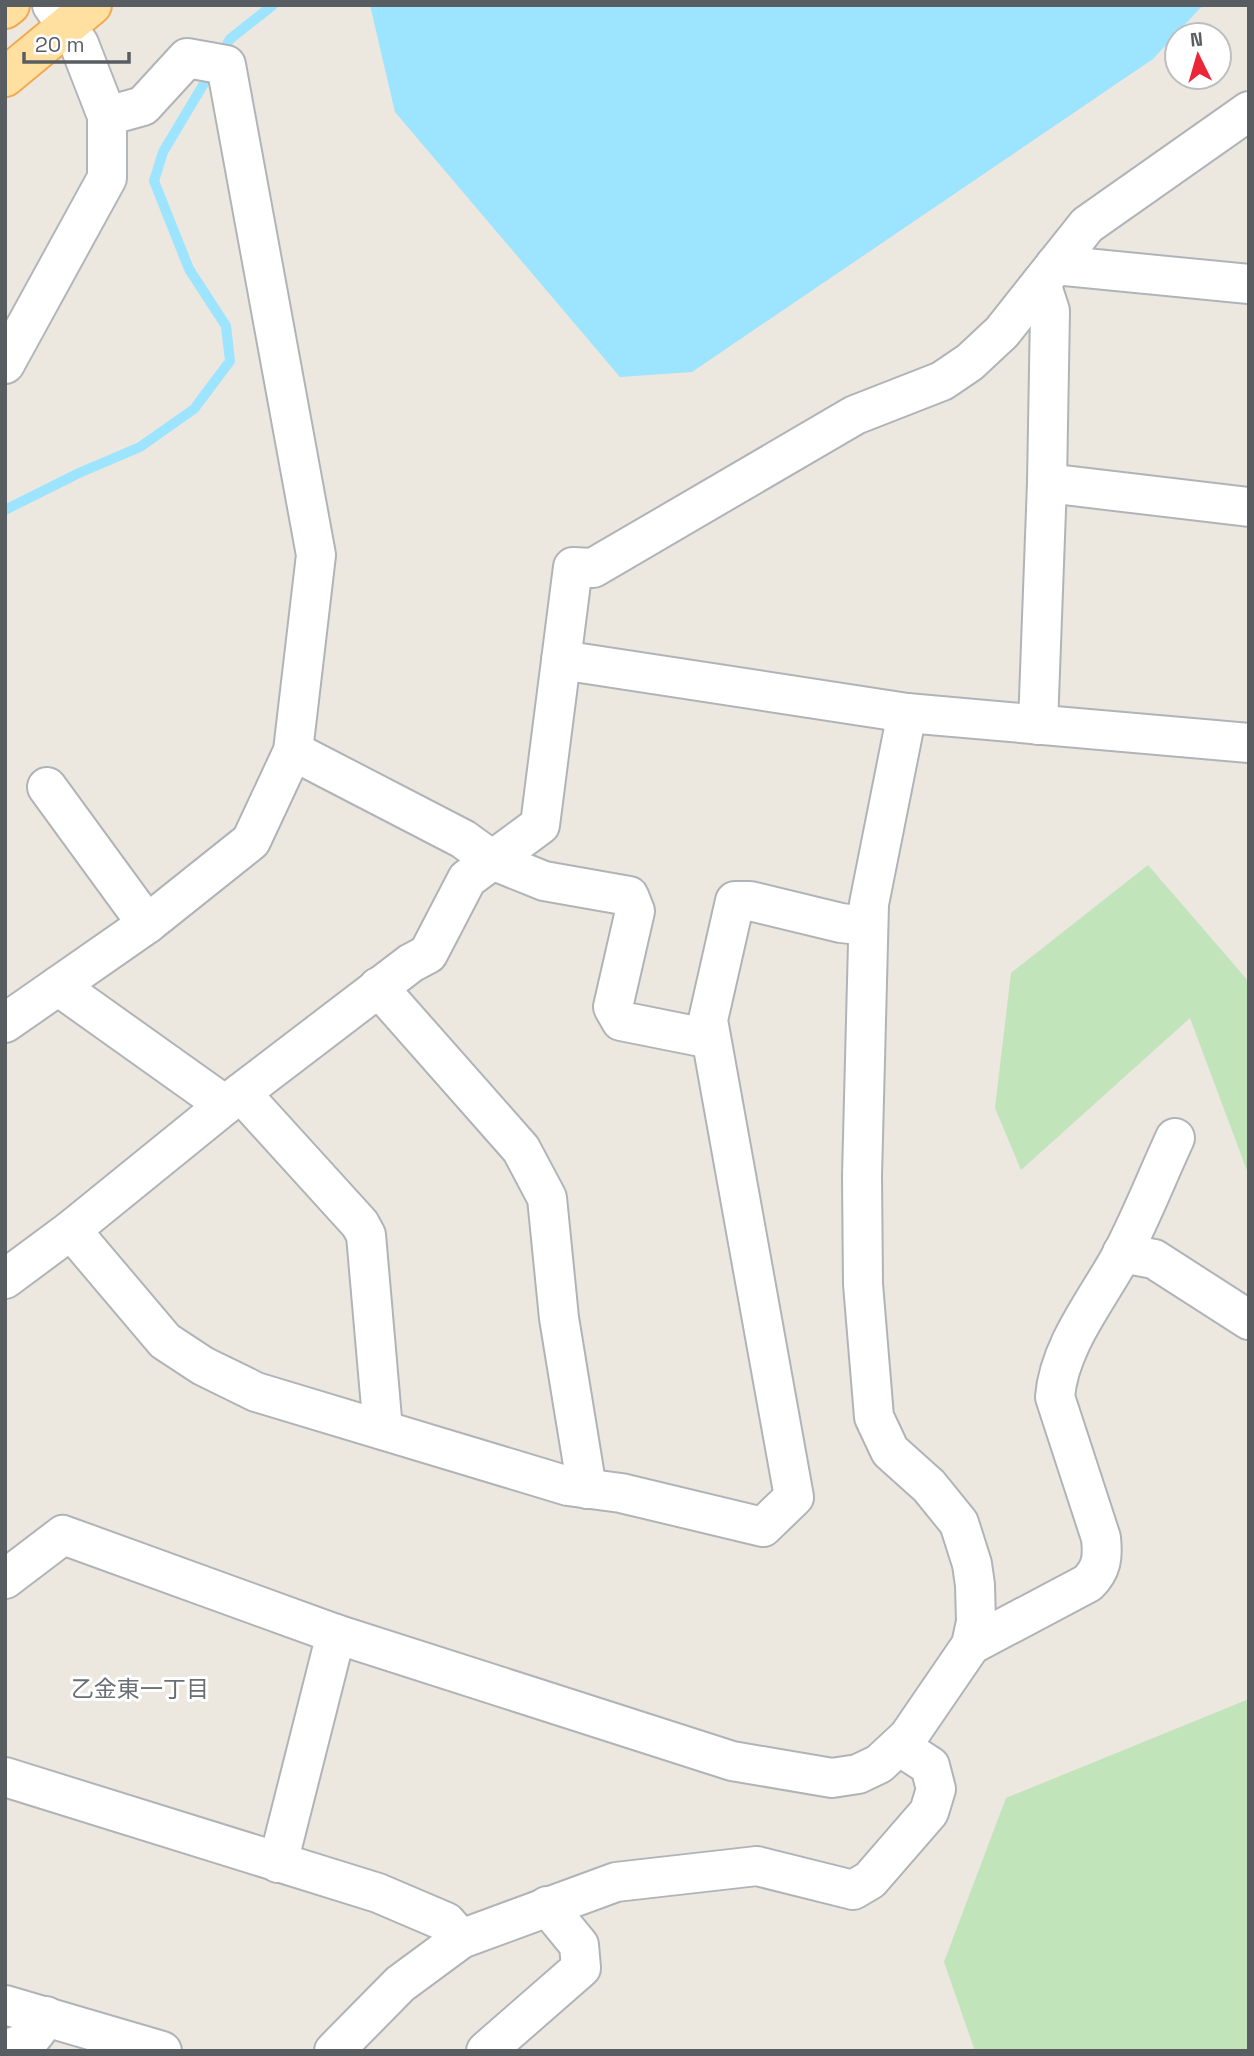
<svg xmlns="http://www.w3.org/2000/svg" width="1254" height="2056" font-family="'Space Grotesk','Noto Sans JP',sans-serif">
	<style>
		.green { fill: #c1e4ba }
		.water { fill: #9ce4ff }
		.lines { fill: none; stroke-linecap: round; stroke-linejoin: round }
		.stream { stroke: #9ce4ff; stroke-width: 10 }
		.street-casing { stroke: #b0b4b8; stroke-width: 42 }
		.secondary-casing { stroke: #b1b6bb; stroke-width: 42 }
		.primary-casing { stroke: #f2aa51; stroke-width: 42 }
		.street { stroke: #fff; stroke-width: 38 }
		.secondary { stroke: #fff; stroke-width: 38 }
		.primary { stroke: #ffe0a1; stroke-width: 38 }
		.labels { text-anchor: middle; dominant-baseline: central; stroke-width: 6; stroke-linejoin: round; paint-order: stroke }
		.neighbourhood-label { font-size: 23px; fill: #696f73; stroke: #fff }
	</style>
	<rect width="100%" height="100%" fill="#ece7df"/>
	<g class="green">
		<path d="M1148,865L1249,982V1176L1190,1018L1021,1170L995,1108L1011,973Z"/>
		<path d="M1249,1699V2051H975L944,1962L1006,1798Z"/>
	</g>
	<path class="water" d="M370,5H1203L1153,59L692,372L620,377L395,112Z"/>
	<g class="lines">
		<g class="stream">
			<path d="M220,56L230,39L273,5"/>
			<path d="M5,510L79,473L140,447L194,409L230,361L226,326L189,269L154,181L163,152L212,70"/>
		</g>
		<defs>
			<g id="street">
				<path d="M1055,265L1249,284"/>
				<path d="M1047,483L1249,507"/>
				<path d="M561,660L907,713L1249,743"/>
				<path d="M1038,725L1047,483L1050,311L1041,283"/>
				<path d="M293,751L463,839L492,860L544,881L629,896L635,911L613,1007L621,1021L711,1039"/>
				<path d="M47,787L147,924"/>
				<path d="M58,986L225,1105"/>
				<path d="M378,987L521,1149L547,1198L559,1318L587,1489"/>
				<path d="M5,1023L147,924L251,841L293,751L316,555L226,65L187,58L143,106L107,116"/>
				<path d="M241,1093L360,1224L366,1235L383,1430"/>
				<path d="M71,1230L165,1341L203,1366L256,1392L568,1486L621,1493L763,1527L794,1497L708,1020L735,901H750L841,923L868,926"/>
				<path d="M1122,1253L1154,1259L1249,1320"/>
				<path d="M5,1279L71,1230L225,1105L411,963L428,954L467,879L540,825L573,567L593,568L855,415L942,381L970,362L1002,332L1087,225L1249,111"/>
				<path d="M5,1579L63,1535L336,1634L732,1761L832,1778L858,1774L879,1764L908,1737L971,1645L976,1622L975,1585L972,1564L959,1523L929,1486L890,1451L874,1417L863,1284L862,1176L869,904L907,713"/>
				<path d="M971,1645L1088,1583C1102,1569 1103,1557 1101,1538L1055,1397C1059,1346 1097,1300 1121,1256C1141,1218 1157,1177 1175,1138"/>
				<path d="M5,1777L378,1893L446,1922L461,1939"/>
				<path d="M278,1863L336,1634"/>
				<path d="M5,2005L162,2051"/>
				<path d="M5,2049C30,2043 34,2037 46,2016"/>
				<path d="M334,2051L400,1984L461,1939L616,1882L757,1866L853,1890L870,1880L929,1812L936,1789L930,1766L899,1746"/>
				<path d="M486,2051L581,1968L579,1945L547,1906"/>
			</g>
			<path id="secondary" d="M5,364L107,178V116L79,44L52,5"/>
			<g id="primary">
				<path d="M5,9L10,5"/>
				<path d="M5,77L92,5"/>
			</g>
		</defs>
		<use href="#street" class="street-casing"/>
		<use href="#secondary" class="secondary-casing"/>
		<use href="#primary" class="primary-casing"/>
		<use href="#street" class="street"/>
		<use href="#secondary" class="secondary"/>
		<use href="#primary" class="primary"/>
	</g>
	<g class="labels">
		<g class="neighbourhood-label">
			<text x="140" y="1689">乙金東一丁目</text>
		</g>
	</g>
	<rect width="1254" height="2056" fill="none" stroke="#585d61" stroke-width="14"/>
	<g transform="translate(1198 56) rotate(355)"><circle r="33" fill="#ffffff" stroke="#bcbec0" stroke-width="2"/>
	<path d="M0-5L12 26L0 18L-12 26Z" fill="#ea2638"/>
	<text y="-10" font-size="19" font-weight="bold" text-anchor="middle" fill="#585d61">N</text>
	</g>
	<path d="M24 52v10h105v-10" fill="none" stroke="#585d61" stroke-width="3.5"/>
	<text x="35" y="52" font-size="21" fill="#585d61" stroke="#ffffff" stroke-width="5" paint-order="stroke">20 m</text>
</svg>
